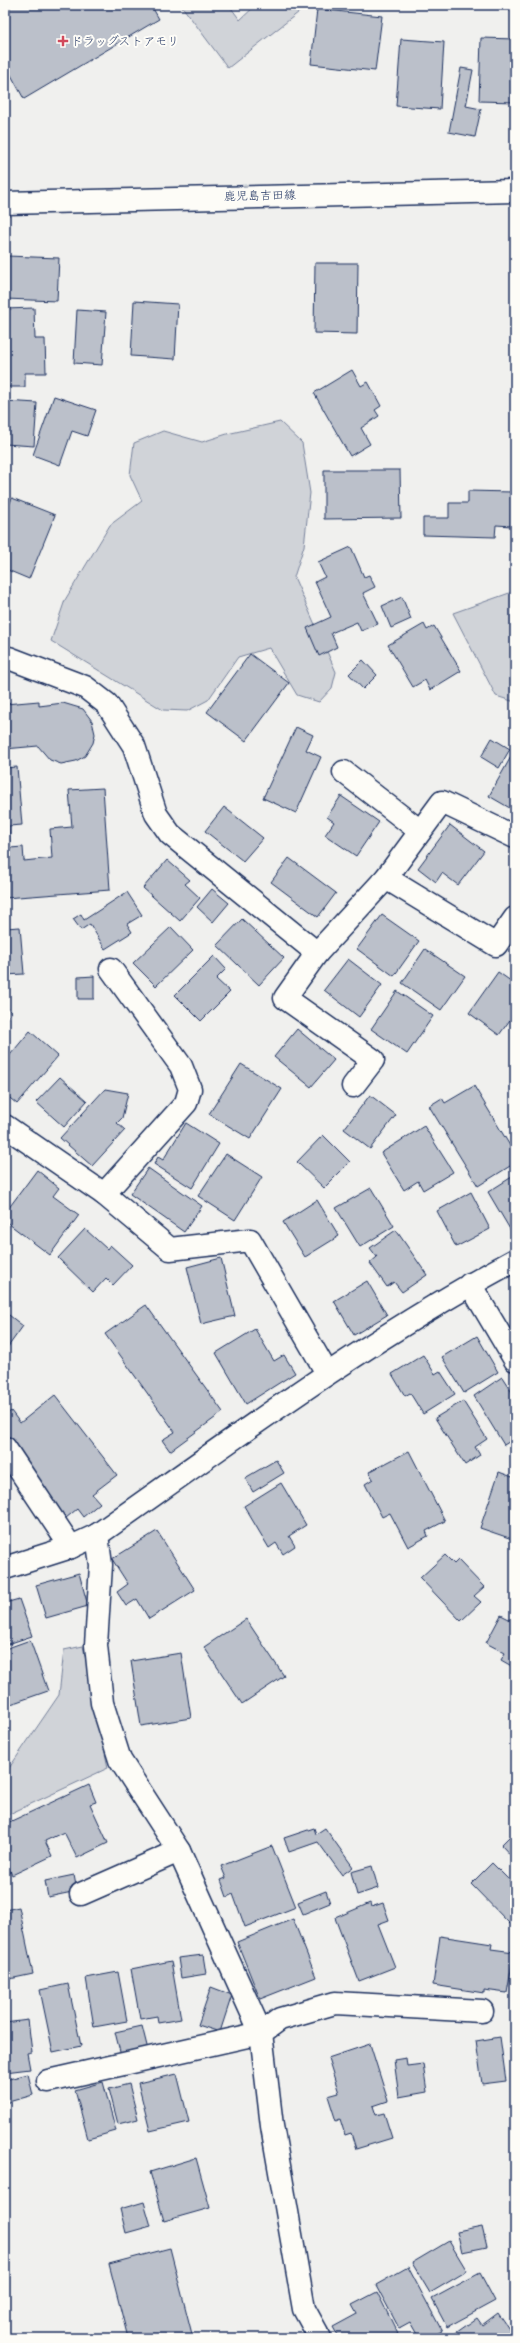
<svg xmlns="http://www.w3.org/2000/svg" width="520" height="2343" font-family="Pangolin,'Klee One',sans-serif">
	<style>
		.green { fill: #d0d3d8; stroke: #76819b }
		.building { fill: #bbc0ca; stroke: #1b2f5e }
		.lines { fill: none; stroke-linecap: round; stroke-linejoin: round }
		.minor-casing { stroke: #1b2f5e; stroke-width: 25 }
		.major-casing { stroke: #1b2f5e; stroke-width: 25 }
		.minor { stroke: #fdfcf7; stroke-width: 22 }
		.major { stroke: #fdfcf7; stroke-width: 22 }
		.poi-dot { fill: #d1495b; stroke: #fdfcf7; stroke-width: 1.5 }
		.labels { text-anchor: middle; dominant-baseline: central; stroke-width: 4; stroke-linejoin: round; paint-order: stroke }
		.poi-label { font-size: 12px; fill: #1b2f5e; stroke: #fdfcf7; text-anchor: start }
		.street-label { font-size: 12px; fill: #1b2f5e; stroke: #fdfcf7 }
	</style>
	<rect width="100%" height="100%" fill="#f0f0ee"/>
	<filter id="ink" filterUnits="userSpaceOnUse"><feTurbulence type="fractalNoise" baseFrequency=".025" numOctaves="2"/><feDisplacementMap in="SourceGraphic" scale="8" xChannelSelector="R" yChannelSelector="G"/><feConvolveMatrix kernelMatrix="1 2 1 2 8 2 1 2 1" color-interpolation-filters="sRGB"/></filter>
	<g filter="url(#ink)">
		<g class="green">
			<path d="M181,5H229L240,20L256,5H308L228,68Z"/>
			<path d="M280,422L302,443L310,493L304,546L294,577L336,672L332,688L319,702L297,695L269,648L238,657L208,700L187,711L163,710L51,641L65,600L110,525L142,501L130,475L134,443L163,431L202,442L227,434Z"/>
			<path d="M515,591V702L496,696L453,613Z"/>
			<path d="M83,1646L108,1768L5,1816V1774L59,1695L64,1650Z"/>
		</g>
		<g class="building">
			<path d="M5,5H151L159,19L24,99L5,64Z"/>
			<path d="M317,9L382,16L375,71L311,64Z"/>
			<path d="M481,38L515,39V102L479,101Z"/>
			<path d="M401,39L444,42L440,109L396,106Z"/>
			<path d="M461,68L473,70L466,106L481,109L475,137L449,132Z"/>
			<path d="M7,256L59,258L57,301L5,299Z"/>
			<path d="M315,263H358L357,334L314,333Z"/>
			<path d="M134,301L178,304L175,359L131,356Z"/>
			<path d="M34,308L35,339H45L46,373H25V387H5V309Z"/>
			<path d="M77,310L106,312L102,365L74,363Z"/>
			<path d="M352,370L361,386L368,382L381,406L375,410L379,416L361,428L370,444L350,456L314,393Z"/>
			<path d="M54,396L96,410L87,436L72,431L60,465L33,455Z"/>
			<path d="M5,401L37,403L34,446L5,444Z"/>
			<path d="M324,470H400L401,518L324,519Z"/>
			<path d="M468,491L512,492L511,526L496,525L495,537L423,535V518H449V503H468Z"/>
			<path d="M12,498L55,515L29,579L5,569V515Z"/>
			<path d="M351,547L364,577L369,575L375,587L363,593L378,624L361,631L357,622L331,633L337,647L319,656L307,628L331,617L315,582L325,577L318,562Z"/>
			<path d="M402,597L411,619L391,628L382,606Z"/>
			<path d="M424,624L427,630L434,626L461,671L430,690L425,680L413,687L388,645Z"/>
			<path d="M250,654L289,683L246,741L207,712Z"/>
			<path d="M363,660L377,675L363,689L349,674Z"/>
			<path d="M39,701V706L63,703L83,709L92,721L95,734L93,743L85,756L76,761L61,764L50,760L38,746L5,749V704Z"/>
			<path d="M296,727L313,735L306,750L321,757L296,813L263,798Z"/>
			<path d="M492,738L510,749L499,768L481,757Z"/>
			<path d="M512,755L515,757V811L489,796Z"/>
			<path d="M17,767L22,825L9,826L10,848L23,847L24,861L52,858L50,829L72,827L69,790L103,788L110,890L5,898V768Z"/>
			<path d="M341,796L379,822L356,856L325,835L334,822L327,817Z"/>
			<path d="M224,807L263,838L243,861L205,831Z"/>
			<path d="M450,825L484,851L458,885L442,873L436,882L418,868Z"/>
			<path d="M289,858L336,893L318,917L271,882Z"/>
			<path d="M167,860L190,880L185,884L200,898L180,921L143,888Z"/>
			<path d="M212,889L229,903L213,922L197,907Z"/>
			<path d="M127,892L142,915L127,924L132,932L105,949L90,924L81,930L73,919L81,914L84,920Z"/>
			<path d="M382,915L419,941L394,976L357,949Z"/>
			<path d="M242,919L284,958L259,985L217,945Z"/>
			<path d="M20,927L24,974L5,975V928Z"/>
			<path d="M171,927L193,950L156,986L133,963Z"/>
			<path d="M425,949L465,976L441,1010L402,983Z"/>
			<path d="M214,956L226,969L216,979L230,992L201,1021L175,995Z"/>
			<path d="M348,959L382,985L359,1017L324,990Z"/>
			<path d="M498,972L515,984V1013L499,1035L469,1013Z"/>
			<path d="M94,976V999H78V977Z"/>
			<path d="M397,991L433,1016L407,1054L371,1029Z"/>
			<path d="M5,1006L12,1012L5,1020Z"/>
			<path d="M297,1029L334,1060L311,1087L274,1057Z"/>
			<path d="M30,1031L58,1056L17,1104L5,1094V1061Z"/>
			<path d="M241,1064L282,1089L250,1139L209,1114Z"/>
			<path d="M60,1077L87,1101L64,1127L36,1102Z"/>
			<path d="M474,1086L515,1154V1163L478,1186L429,1106L442,1098L445,1103Z"/>
			<path d="M105,1089L128,1093L122,1118L117,1123L125,1130L92,1166L60,1138Z"/>
			<path d="M370,1095L396,1115L370,1149L344,1129Z"/>
			<path d="M186,1123L219,1144L192,1188L154,1164L158,1157L163,1160Z"/>
			<path d="M424,1126L453,1172L423,1190L418,1181L404,1190L381,1153Z"/>
			<path d="M323,1135L350,1162L324,1188L297,1162Z"/>
			<path d="M226,1154L262,1177L235,1220L198,1196Z"/>
			<path d="M148,1168L202,1206L184,1232L130,1194Z"/>
			<path d="M37,1170L59,1188L53,1196L79,1215L50,1255L5,1221V1213Z"/>
			<path d="M515,1175V1236H514L488,1192Z"/>
			<path d="M371,1188L394,1226L360,1247L336,1208Z"/>
			<path d="M471,1192L490,1229L456,1247L437,1211Z"/>
			<path d="M317,1200L339,1236L305,1257L283,1222Z"/>
			<path d="M85,1229L107,1249L110,1245L132,1265L113,1285L106,1278L93,1292L58,1258Z"/>
			<path d="M396,1230L427,1275L402,1292L394,1282L387,1287L370,1263L377,1257L370,1248Z"/>
			<path d="M221,1258L235,1316L201,1324L187,1267Z"/>
			<path d="M367,1281L387,1315L354,1335L334,1301Z"/>
			<path d="M146,1305L223,1412L170,1451L162,1440L175,1432L105,1334Z"/>
			<path d="M5,1312L23,1326L5,1351Z"/>
			<path d="M255,1329L274,1361L284,1355L295,1373L246,1404L216,1353Z"/>
			<path d="M477,1336L498,1372L464,1393L442,1357Z"/>
			<path d="M423,1355L435,1374L440,1371L455,1394L423,1414L410,1393L405,1396L392,1374Z"/>
			<path d="M502,1377L515,1397V1427L511,1430L515,1438L504,1445L474,1396Z"/>
			<path d="M55,1395L117,1475L92,1494L100,1503L83,1517L77,1509L66,1518L5,1438V1416L11,1411L20,1423Z"/>
			<path d="M463,1401L487,1439L475,1447L480,1455L465,1465L435,1418Z"/>
			<path d="M409,1451L445,1521L426,1531L428,1536L408,1547L390,1513L382,1517L365,1484L373,1479L369,1472Z"/>
			<path d="M276,1460L284,1473L253,1492L245,1478Z"/>
			<path d="M499,1472L515,1478V1540L480,1528Z"/>
			<path d="M281,1483L306,1525L289,1536L295,1546L283,1554L276,1543L269,1548L244,1506Z"/>
			<path d="M157,1531L195,1590L149,1619L137,1599L126,1606L117,1592L128,1584L112,1559Z"/>
			<path d="M445,1555L454,1564L458,1560L484,1587L474,1596L481,1602L461,1621L420,1578Z"/>
			<path d="M79,1573L88,1606L46,1618L36,1585Z"/>
			<path d="M19,1599L32,1636L5,1645V1603Z"/>
			<path d="M501,1615L515,1622V1668L501,1660L505,1653L486,1643Z"/>
			<path d="M246,1619L284,1676L242,1704L204,1647Z"/>
			<path d="M30,1640L48,1691L5,1706V1649Z"/>
			<path d="M181,1653L191,1718L141,1726L131,1661Z"/>
			<path d="M89,1785L96,1802L90,1804L108,1843L77,1858L64,1832L45,1841L52,1856L12,1875L5,1861V1824Z"/>
			<path d="M314,1828L316,1834L325,1828L353,1867L342,1875L318,1842L289,1852L284,1838Z"/>
			<path d="M515,1831V1860L501,1845Z"/>
			<path d="M272,1846L296,1907L245,1927L233,1894L227,1897L221,1880L226,1878L221,1866Z"/>
			<path d="M492,1863L515,1886V1919L510,1924L471,1884Z"/>
			<path d="M372,1866L378,1888L357,1895L351,1872Z"/>
			<path d="M74,1875L77,1891L48,1897L45,1881Z"/>
			<path d="M326,1891L330,1903L303,1914L298,1902Z"/>
			<path d="M370,1903L371,1907L383,1903L389,1920L378,1924L395,1967L359,1981L335,1918Z"/>
			<path d="M19,1907L33,1974L5,1980V1910Z"/>
			<path d="M293,1919L316,1977L260,1999L237,1942Z"/>
			<path d="M440,1936L492,1944L491,1949L514,1952L507,1993L484,1990V1993L433,1985Z"/>
			<path d="M203,1955L206,1974L181,1978L178,1958Z"/>
			<path d="M171,1961L181,2019L158,2023L157,2016L140,2019L131,1969Z"/>
			<path d="M118,1972L127,2021L94,2027L86,1978Z"/>
			<path d="M68,1984L81,2046L53,2052L40,1990Z"/>
			<path d="M211,1987L232,1995L220,2032L198,2025Z"/>
			<path d="M28,2020L32,2052L27,2053L30,2069L5,2072V2023Z"/>
			<path d="M142,2026L148,2050L121,2056L115,2032Z"/>
			<path d="M500,2037L506,2081L482,2084L476,2041Z"/>
			<path d="M370,2044L388,2101L373,2106L376,2115L384,2113L392,2138L356,2149L351,2133L345,2135L340,2119L336,2121L328,2096L339,2093L328,2058Z"/>
			<path d="M406,2058L407,2066L423,2064L427,2092L399,2097L394,2060Z"/>
			<path d="M28,2074L33,2095L5,2103V2080Z"/>
			<path d="M177,2074L189,2122L150,2131L138,2083Z"/>
			<path d="M103,2082L116,2131L88,2139L75,2090Z"/>
			<path d="M129,2084L138,2119L118,2124L109,2089Z"/>
			<path d="M196,2158L210,2208L164,2221L150,2172Z"/>
			<path d="M144,2202L151,2226L126,2233L120,2209Z"/>
			<path d="M482,2226L487,2247L462,2252L457,2231Z"/>
			<path d="M449,2241L467,2271L430,2293L412,2263Z"/>
			<path d="M170,2248L193,2338H128L109,2264Z"/>
			<path d="M408,2267L442,2331L429,2338H419L410,2322L399,2328L376,2285Z"/>
			<path d="M480,2273L495,2301L447,2327L432,2299Z"/>
			<path d="M377,2292L398,2334L391,2338H339L333,2327L357,2314L352,2305Z"/>
			<path d="M498,2313L515,2338L450,2337L477,2318L482,2325Z"/>
		</g>
		<g class="lines">
			<defs>
				<g id="minor">
					<path d="M5,658H9L85,687L107,704L134,746L156,814L170,834L317,953L386,878L442,802L515,837"/>
					<path d="M344,772L420,831"/>
					<path d="M386,878L496,945L515,918"/>
					<path d="M317,953L285,998L373,1060L353,1086"/>
					<path d="M5,1126L104,1194L170,1249L250,1240L327,1373"/>
					<path d="M104,1194L186,1103L190,1089L181,1066L111,969"/>
					<path d="M470,1284L515,1360"/>
					<path d="M5,1448L71,1547"/>
					<path d="M97,1535L101,1565L96,1645L102,1703L120,1760L179,1851L261,2033L272,2126L304,2309L320,2338"/>
					<path d="M5,1568L71,1547L97,1535C233,1439 368,1339 515,1260"/>
					<path d="M81,1894L179,1851"/>
					<path d="M48,2081L261,2033L280,2019L335,2003L482,2011"/>
				</g>
				<path id="major" d="M5,203L515,191"/>
			</defs>
			<use href="#minor" class="minor-casing"/>
			<use href="#major" class="major-casing"/>
			<use href="#minor" class="minor"/>
			<use href="#major" class="major"/>
		</g>
	</g>
	<path class="poi-dot" d="M61 35h4v4h4v4h-4v4h-4v-4h-4v-4h4z"/>
	<g class="labels">
		<g class="poi-label">
			<text x="71" y="41">ドラッグストアモリ</text>
		</g>
		<g class="street-label">
			<text transform="translate(260 196) rotate(-1)">鹿児島吉田線</text>
		</g>
	</g>
	<rect width="520" height="2343" fill="none" stroke="#fdfcf7" stroke-width="20"/>
	<rect x="10" y="10" width="500" height="2323" fill="none" stroke="#1b2f5e" stroke-width="1.5" filter="url(#ink)"/>
</svg>
